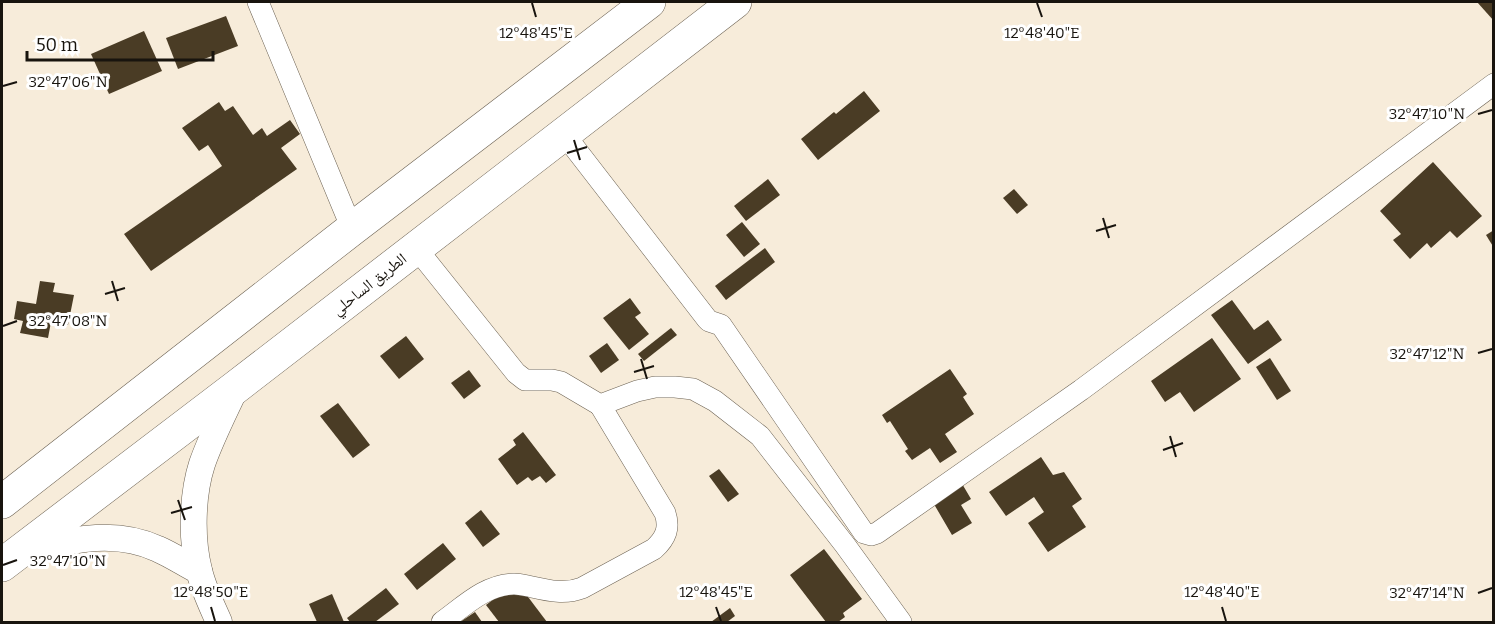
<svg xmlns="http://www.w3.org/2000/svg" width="1495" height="624" font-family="Bitter,'Noto Naskh Arabic',serif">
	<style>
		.building { fill: #4a3c25 }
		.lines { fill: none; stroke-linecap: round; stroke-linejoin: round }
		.minor-casing { stroke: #6c6253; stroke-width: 22 }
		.tertiary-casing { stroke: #6c6253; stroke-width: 27 }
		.trunk-casing { stroke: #6c6253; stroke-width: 34 }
		.minor { stroke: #fff; stroke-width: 21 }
		.tertiary { stroke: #fff; stroke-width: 26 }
		.trunk { stroke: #fff; stroke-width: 33 }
		.ticks { fill: none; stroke: #18140e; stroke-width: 2 }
		.labels { text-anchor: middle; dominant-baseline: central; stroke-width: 6; stroke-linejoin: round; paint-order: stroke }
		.street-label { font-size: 16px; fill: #18140e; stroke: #fff }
		.ticks-label { font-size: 15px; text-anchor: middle; fill: #18140e; stroke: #fff; stroke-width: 6; stroke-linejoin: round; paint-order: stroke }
	</style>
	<rect width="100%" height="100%" fill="#f7ecda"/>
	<g class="building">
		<path d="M1477,2H1494V21Z"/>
		<path d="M226,16L238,46L178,69L166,38Z"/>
		<path d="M144,31L162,71L109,94L91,54Z"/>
		<path d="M864,91L880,111L818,160L801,139L834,112L836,114Z"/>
		<path d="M219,102L225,111L233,106L253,135L262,128L267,136L290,120L300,134L281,148L297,169L151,271L124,234L222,166L208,145L199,151L182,128Z"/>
		<path d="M1433,162L1482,216L1457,238L1450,231L1431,248L1427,243L1410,259L1393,240L1401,234L1380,211Z"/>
		<path d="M768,179L780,195L746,221L734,206Z"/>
		<path d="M1014,189L1028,205L1017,214L1003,198Z"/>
		<path d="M742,222L760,244L744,257L726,235Z"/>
		<path d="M1494,230V248L1486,235Z"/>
		<path d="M765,248L775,262L726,300L715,286Z"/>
		<path d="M40,281L55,283L53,292L74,295L68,325L51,322L48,338L20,333L23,321L14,319L17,301L36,304Z"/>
		<path d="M630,298L641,313L635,317L649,334L629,350L603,318Z"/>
		<path d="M1232,300L1254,330L1268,320L1282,340L1248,364L1211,315Z"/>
		<path d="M671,328L677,335L644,361L638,354Z"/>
		<path d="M406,336L424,359L399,379L380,356Z"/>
		<path d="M1212,338L1241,379L1194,412L1180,392L1165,402L1151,381Z"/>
		<path d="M607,343L619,360L601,373L589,356Z"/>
		<path d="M1270,358L1291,391L1277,400L1256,367Z"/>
		<path d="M950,369L967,394L963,397L974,414L945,434L957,452L940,463L930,448L912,460L905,451L908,449L890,421L887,423L882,415Z"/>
		<path d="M469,370L481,386L464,399L451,383Z"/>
		<path d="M338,403L370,445L353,458L320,416Z"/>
		<path d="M523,432L556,475L546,483L540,476L532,481L528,477L517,485L498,459L516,445L513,440Z"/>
		<path d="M1041,457L1053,475L1064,472L1082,499L1072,506L1086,527L1048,552L1028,523L1044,512L1034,497L1006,516L989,492Z"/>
		<path d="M719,469L739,494L728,502L709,476Z"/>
		<path d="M961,482L971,499L961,505L972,523L952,535L931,499Z"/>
		<path d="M481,510L500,534L483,547L465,523Z"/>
		<path d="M443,543L456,559L417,590L404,574Z"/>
		<path d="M824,549L862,599L843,613L845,617L838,622H826L790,575Z"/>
		<path d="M519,585L547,622H499L486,605L503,592Z"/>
		<path d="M386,588L399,604L375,622H350L347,618Z"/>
		<path d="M332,594L344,622H317L309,604Z"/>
		<path d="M730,608L735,616L727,622H711Z"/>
		<path d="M475,612L482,622H460Z"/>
	</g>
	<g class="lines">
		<defs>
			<g id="minor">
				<path d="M258,2L352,229"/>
				<path d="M564,134L707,319L709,321L721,325L864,533L871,535L877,533L1081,390L1494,84"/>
				<path d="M416,248L516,373L525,380H552L561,382L600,405L637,391L655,387H675L693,389L715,401L760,436L845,545L901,622"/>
				<path d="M442,622C463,607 486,584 514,584C518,584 523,585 528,586C546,590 564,595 582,588L654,549C666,538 670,528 665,513L600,405"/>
			</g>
			<g id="tertiary">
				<path d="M23,551C68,541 113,528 158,549C172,555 185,564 199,571"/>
				<path d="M219,622C212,606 203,588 199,570C191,539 192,495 202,464C211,438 224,413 236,387"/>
			</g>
			<g id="trunk">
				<path d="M2,502L352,229L649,2"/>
				<path d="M2,565L236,387L735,2"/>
			</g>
		</defs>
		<use href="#minor" class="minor-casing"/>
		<use href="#tertiary" class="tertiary-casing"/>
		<use href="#trunk" class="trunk-casing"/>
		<use href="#minor" class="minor"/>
		<use href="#tertiary" class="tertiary"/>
		<use href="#trunk" class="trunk"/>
	</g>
	<path class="ticks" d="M532,3L536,17M1037,3L1042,17M3,86L17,82M1478,114L1492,110M574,140L580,160M567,153L587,147M1103,218L1109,238M1096,231L1116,225M112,281L118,301M105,294L125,288M3,326L17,321M1478,353L1492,349M641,359L647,379M634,372L654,366M1170,436L1176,457M1163,450L1183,443M178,500L185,520M171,513L192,507M3,565L17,560M1478,593L1492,588M211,607L215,621M716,607L721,621M1222,607L1226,621"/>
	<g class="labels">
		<g class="street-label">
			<text transform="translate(369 284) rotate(-38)">الطريق الساحلي</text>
		</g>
	</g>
	<g class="ticks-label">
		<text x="536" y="38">12°48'45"E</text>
		<text x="1042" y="38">12°48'40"E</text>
		<text x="68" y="87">32°47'06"N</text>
		<text x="1427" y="119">32°47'10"N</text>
		<text x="68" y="326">32°47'08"N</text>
		<text x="1427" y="359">32°47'12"N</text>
		<text x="68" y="566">32°47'10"N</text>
		<text x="211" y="597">12°48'50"E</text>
		<text x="716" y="597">12°48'45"E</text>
		<text x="1222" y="597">12°48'40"E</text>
		<text x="1427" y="598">32°47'14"N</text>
	</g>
	<rect width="1495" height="624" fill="none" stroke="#18140e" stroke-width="6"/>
	<path d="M27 51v9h186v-9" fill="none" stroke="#18140e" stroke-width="3"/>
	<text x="36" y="51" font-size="18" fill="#18140e" stroke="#ffffff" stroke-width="4.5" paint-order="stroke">50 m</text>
</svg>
